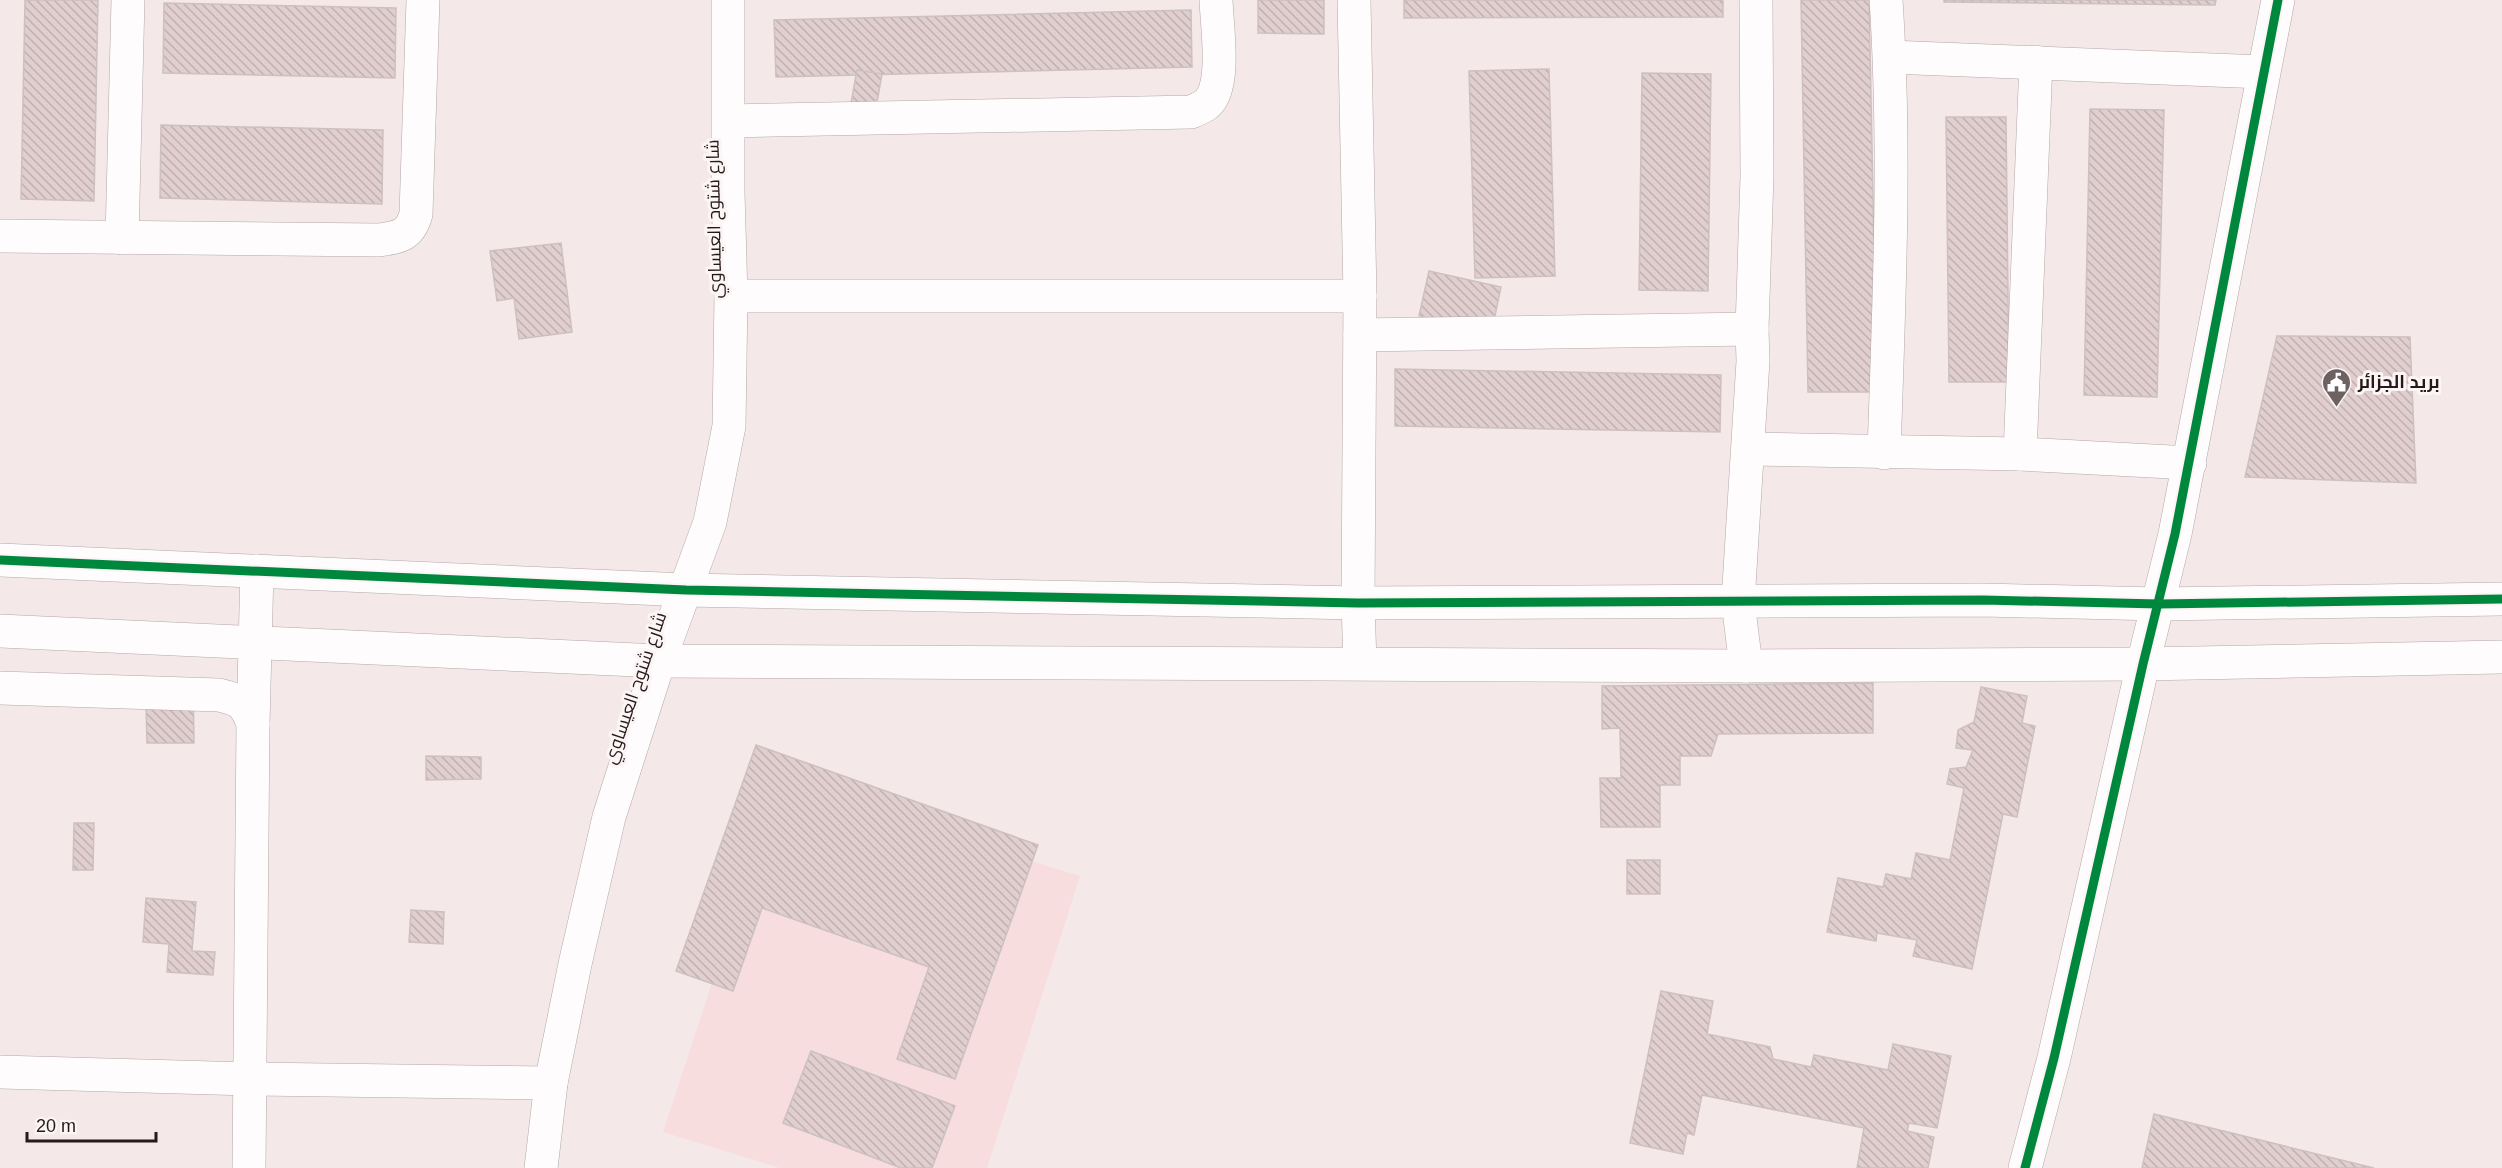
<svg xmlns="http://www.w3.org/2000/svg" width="2502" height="1168" font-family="Arial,Cairo,sans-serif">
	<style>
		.built { fill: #f7dddd }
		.building { fill: url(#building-back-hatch); stroke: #cdc0c0; stroke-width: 1.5 }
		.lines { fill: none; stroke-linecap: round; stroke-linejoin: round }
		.street-casing { stroke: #b3a7a7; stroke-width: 34 }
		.secondary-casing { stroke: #b3a7a7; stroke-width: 34 }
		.street { stroke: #fefcfc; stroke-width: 33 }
		.secondary { stroke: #fefcfc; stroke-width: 33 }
		.cycleway-casing { stroke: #fcf5f5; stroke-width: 13 }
		.cycleway { stroke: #00873e; stroke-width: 9 }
		.labels { text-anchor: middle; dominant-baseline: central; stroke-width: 6; stroke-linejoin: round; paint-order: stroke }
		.street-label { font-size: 18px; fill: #261919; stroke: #fcf5f5 }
		.poi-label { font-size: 18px; font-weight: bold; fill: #261919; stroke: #fcf5f5; text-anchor: start }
	</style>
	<defs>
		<pattern id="building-back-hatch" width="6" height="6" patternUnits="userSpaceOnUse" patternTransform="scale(1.5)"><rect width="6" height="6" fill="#e1cece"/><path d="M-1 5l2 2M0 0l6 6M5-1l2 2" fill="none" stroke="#c1b0b0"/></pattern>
	</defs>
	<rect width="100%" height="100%" fill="#f5e8e8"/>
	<path class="built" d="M779,779L948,836L1080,876L987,1168H780L663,1132Z"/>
	<g class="building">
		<path d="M25,0H98L94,201L21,199Z"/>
		<path d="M1258,0H1324V34L1258,33Z"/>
		<path d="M1404,0H1723V17L1404,18Z"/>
		<path d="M1801,0H1869L1877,392H1808Z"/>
		<path d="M1944,0H2216L2215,5L1944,2Z"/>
		<path d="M164,3L396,8L395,78L163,73Z"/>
		<path d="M1191,10L1192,67L776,77L774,20Z"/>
		<path d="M1549,69L1555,276L1475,278L1469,71Z"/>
		<path d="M857,70L882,74L876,108L851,103Z"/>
		<path d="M1642,73L1711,74L1708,291L1639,290Z"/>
		<path d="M2090,109L2164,110L2157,397L2084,395Z"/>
		<path d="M1946,117H2006L2009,382H1949Z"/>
		<path d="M161,125L383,130L382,204L160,198Z"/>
		<path d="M561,243L572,332L519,339L514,298L497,301L490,251Z"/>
		<path d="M1429,271L1501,287L1490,340L1439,320L1419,316Z"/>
		<path d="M2277,336L2410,337L2416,483L2245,477Z"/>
		<path d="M1395,369L1721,375L1720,432L1395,426Z"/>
		<path d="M193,678L194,743H147L146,704Z"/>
		<path d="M1873,683V733L1718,734L1711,756H1680V785H1660V827H1601L1600,778H1621L1620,728L1602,729V686Z"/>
		<path d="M1981,687L2027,696L2022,723L2035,726L2017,817L2003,814L1972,969L1913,956L1917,940L1877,933L1876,941L1827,932L1838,878L1883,887L1886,874L1911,879L1916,853L1950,860L1964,788L1947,784L1950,769L1966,767L1973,750L1956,748L1958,730L1974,722Z"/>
		<path d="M756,745L1038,845L955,1079L897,1059L929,967L762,908L733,991L676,971Z"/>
		<path d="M426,756L481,757V779L426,780Z"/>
		<path d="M74,823H94L93,870H73Z"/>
		<rect x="1627" y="860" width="33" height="34"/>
		<path d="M146,898L196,902L192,951L215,952L213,975L167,972L169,944L143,942Z"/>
		<path d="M411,910L444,912L443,944L409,942Z"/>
		<path d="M1661,991L1713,1001L1707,1034L1770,1047L1773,1059L1811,1067L1814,1055L1888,1070L1893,1044L1951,1056L1937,1128L1909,1123L1907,1131L1934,1137L1928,1168H1857L1864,1128L1702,1095L1694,1135L1687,1133L1683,1154L1630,1143Z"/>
		<path d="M811,1051L955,1106L932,1168H901L783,1123Z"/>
		<path d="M2154,1114L2374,1168H2142Z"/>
	</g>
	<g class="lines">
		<defs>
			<g id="street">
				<path d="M1354,0L1360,296L1358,603L1360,663"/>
				<path d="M1890,57L2263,72"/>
				<path d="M729,121L1191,112C1199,108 1206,107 1211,99C1225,78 1217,26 1216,0"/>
				<path d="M0,236L379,240C399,237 410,236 416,214L423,0"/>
				<path d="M122,238L128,0"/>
				<path d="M731,296H1360"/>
				<path d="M1360,335L1752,329"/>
				<path d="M1749,449L2020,454L2190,463"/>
				<path d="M1884,453C1889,302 1896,150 1886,0"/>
				<path d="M2020,454L2036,62"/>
				<path d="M0,560L686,590L1358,603L1983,600L2159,604L2502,599"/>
				<path d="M0,631L659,661L1746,666L2143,664L2502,657"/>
				<path d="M1746,666L1738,602L1753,361L1752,329L1757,176L1756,0"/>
				<path d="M0,688L219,695C241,700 245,703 253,724L249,1168"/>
				<path d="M253,724L257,571"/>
				<path d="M0,1072L250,1079L551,1083"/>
				<path d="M2025,1168L2054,1058L2143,664L2175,534L2278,0"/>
			</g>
			<path id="secondary" d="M541,1168L551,1083L575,964L609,817L659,661L710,522L729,426L731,296L728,192V0"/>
		</defs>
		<use href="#street" class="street-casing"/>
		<use href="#secondary" class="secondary-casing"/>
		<use href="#street" class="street"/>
		<use href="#secondary" class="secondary"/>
		<defs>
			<g id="cycleway">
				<path d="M0,560L686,590L1358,603L1983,600L2159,604L2502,599"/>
				<path d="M2025,1168L2054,1058L2143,664L2175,534L2278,0"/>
			</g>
		</defs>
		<use href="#cycleway" class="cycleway-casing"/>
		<use href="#cycleway" class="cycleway"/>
	</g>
	<defs>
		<symbol id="civic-pin" viewBox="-11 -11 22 30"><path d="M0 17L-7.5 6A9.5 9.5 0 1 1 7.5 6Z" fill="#6e6161" stroke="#fcf5f5"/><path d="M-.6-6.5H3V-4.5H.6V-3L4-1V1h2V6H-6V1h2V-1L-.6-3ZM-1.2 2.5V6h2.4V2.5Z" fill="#fff"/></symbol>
	</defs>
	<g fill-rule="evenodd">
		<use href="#civic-pin" x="2320" y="366" width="33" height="45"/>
	</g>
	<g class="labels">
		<g class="street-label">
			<text transform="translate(714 219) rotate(-91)">شارع شتوح العيساوي</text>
			<text transform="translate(635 688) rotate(-71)">شارع شتوح العيساوي</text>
		</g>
		<g class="poi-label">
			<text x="2358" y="382">بريد الجزائر</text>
		</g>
	</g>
	<path d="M27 1132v9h129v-9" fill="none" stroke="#261919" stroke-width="3"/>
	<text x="36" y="1132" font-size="18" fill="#261919" stroke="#fcf5f5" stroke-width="4.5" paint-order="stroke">20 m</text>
</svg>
